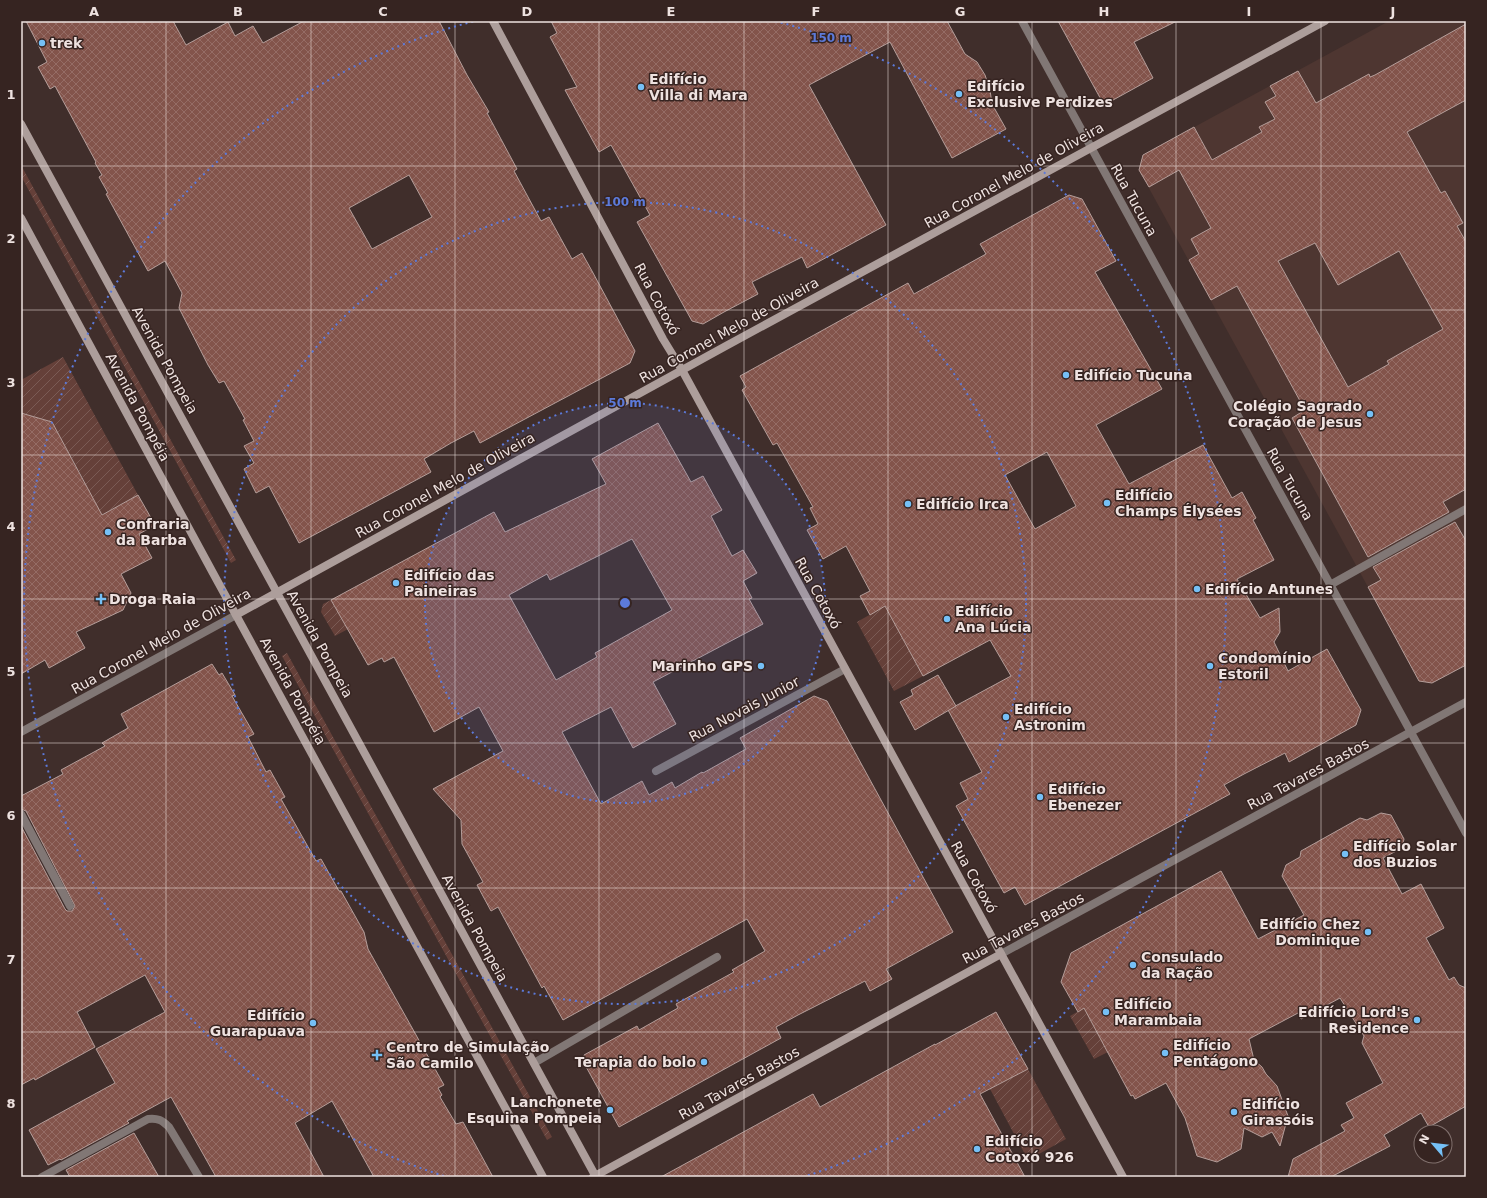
<svg xmlns="http://www.w3.org/2000/svg" width="1487" height="1198" font-family="'DejaVu Sans',sans-serif">
	<style>
		.built { fill: #4e3631 }
		.garden { fill: url(#garden-furrows) }
		.building { fill: url(#building-cross-hatch); stroke: #b59e9a; fill-rule: evenodd }
		.lines { fill: none; stroke-linecap: round; stroke-linejoin: round }
		.lane { stroke: #817775; stroke-width: 8 }
		.street { stroke: #817775; stroke-width: 8 }
		.secondary { stroke: #ad9e9b; stroke-width: 8 }
		.grid { fill: none; stroke: #eee2e0; stroke-width: 1; stroke-opacity: 0.55 }
		.ring { fill: none; stroke: #5c7ada; stroke-width: 2; stroke-dasharray: 2 4 }
		.poi-dot { fill: #75c0f6; stroke: #362421; stroke-width: 1.5 }
		.labels { text-anchor: middle; dominant-baseline: central; stroke-width: 3; stroke-linejoin: round; paint-order: stroke }
		.poi-label { font-size: 14px; font-weight: bold; fill: #eee2e0; stroke: #362421; text-anchor: start }
		.street-label { font-size: 14px; fill: #eee2e0; stroke: #362421 }
		.centre { fill: #5c7ada; stroke: #362421; stroke-width: 2 }
		.ring-label { font-size: 12px; text-anchor: middle; font-weight: bold; fill: #5c7ada; stroke: #362421; stroke-width: 3; stroke-linejoin: round; paint-order: stroke }
		.neatline { fill: none; stroke: #eee2e0; stroke-width: 1.5 }
		.grid-label { font-size: 13px; text-anchor: middle; font-weight: bold; fill: #eee2e0 }
	</style>
	<defs>
		<pattern id="garden-furrows" width="10" height="10" patternUnits="userSpaceOnUse"><rect width="10" height="10" fill="#654039"/><path d="M-1 1l2-2M0 10L10 0M9 11l2-2" fill="none" stroke="#7b5b55"/></pattern>
		<pattern id="building-cross-hatch" width="8" height="8" patternUnits="userSpaceOnUse"><rect width="8" height="8" fill="#83544b"/><path d="M0 0l8 8M0 8l8-8" fill="none" stroke="#956c65"/></pattern>
	</defs>
	<rect width="100%" height="100%" fill="#402e2b"/>
	<path class="built" d="M1389,21H1466V573L1385,618L1139,170L1143,155Z"/>
	<g class="garden">
		<path d="M21,165L236,560L231,563L21,176Z"/>
		<path d="M63,357L138,495L48,544L74,488L85,482L52,422L21,413V380Z"/>
		<path d="M331,600L348,629L335,636L321,612L323,604Z"/>
		<path d="M885,606L923,676L894,691L857,622Z"/>
		<path d="M287,653L552,1137L547,1140L282,656Z"/>
		<path d="M1084,1008L1108,1052L1094,1059L1070,1016Z"/>
		<path d="M1028,1069L1066,1139L1028,1160L990,1089Z"/>
	</g>
	<g class="building">
		<path d="M26,21H173L186,45L228,22L235,36L253,26L263,43L304,21H439L467,75L489,112L487,113L517,169L514,171L541,221L549,217L572,259L582,253L592,271L635,351L630,363L480,443L474,431L451,443L424,459L431,472L299,543L269,486L256,493L244,469L254,463L244,446L254,441L243,420L245,419L224,381L219,383L208,365L179,308L182,293L165,261L148,271L106,194L108,193L99,177L102,175L95,163L96,162L55,86L50,89L38,67L47,62ZM409,175L432,217L372,249L349,208Z"/>
		<path d="M551,21H947L965,54L977,62L985,75L990,90L992,104L1006,129L952,158L890,42L809,85L886,225L807,268L802,257L752,282L758,294L724,312L703,324L692,321L637,222L650,215L611,145L599,152L565,90L577,87L550,37L557,33Z"/>
		<path d="M1058,21H1177L1134,42L1153,78L1104,105Z"/>
		<path d="M1466,24V100L1407,132L1441,193L1445,191L1463,223L1457,226L1466,242V489L1443,502L1449,512L1368,557L1292,418L1305,410L1237,286L1211,300L1189,260L1199,254L1191,239L1211,228L1179,170L1149,187L1139,170L1143,155L1194,127L1212,160L1262,132L1259,127L1275,119L1265,102L1276,96L1270,86L1298,71L1316,103L1369,74L1370,77L1375,75ZM1315,243L1338,285L1399,251L1443,329L1387,361L1389,364L1348,387L1278,261Z"/>
		<path d="M1069,195L1082,199L1116,261L1095,272L1162,389L1096,425L1129,484L1203,445L1232,498L1242,492L1256,518L1253,520L1274,560L1237,579L1260,618L1279,608L1280,632L1274,642L1288,671L1327,649L1361,710L1356,725L1289,762L1285,753L1244,774L1224,785L1230,794L1025,905L1015,887L1004,893L956,806L968,799L960,783L982,772L948,710L1011,676L990,640L923,676L885,606L870,615L860,596L870,591L846,546L823,559L807,530L818,524L810,508L813,507L777,443L773,445L742,390L746,387L740,376L908,283L914,294L986,254L980,244ZM1047,452L1076,506L1035,529L1005,475Z"/>
		<path d="M21,413L52,422L102,515L138,495L155,525L139,534L152,558L121,574L131,593L123,610L76,632L85,648L49,668L45,660L21,674Z"/>
		<path d="M658,423L691,482L703,476L715,498L722,510L711,516L732,556L743,550L757,573L743,581L752,598L749,599L763,624L653,682L676,724L633,748L611,707L562,732L601,804L642,781L649,795L672,782L675,788L702,772L703,773L746,749L740,738L814,696L827,701L953,932L886,969L892,979L870,991L865,981L798,1015L776,1027L781,1038L619,1127L584,1063V1055L637,1026L639,1030L678,1008L676,1004L734,972L732,970L765,951L747,919L563,1020L544,986L542,988L498,907L491,911L477,885L483,882L462,844L461,820L433,789L503,751L479,707L434,732L394,657L384,662L382,658L368,665L331,600L494,512L505,532L606,484L592,459ZM632,539L672,610L595,653L597,657L556,680L509,595L547,574L550,580Z"/>
		<path d="M1455,522L1466,541V665L1432,683L1419,681L1368,587L1381,580L1373,567Z"/>
		<path d="M212,664L219,675L222,673L235,695L232,696L254,734L248,737L266,772L270,770L285,797L281,799L316,861L321,859L339,891H341L364,932L368,949L444,1085L438,1088L442,1095L440,1097L456,1124L463,1122L493,1177H374L332,1101L295,1123L324,1177H216L171,1097L127,1121L129,1123L61,1160L60,1159L48,1165L29,1130L115,1083L96,1049L165,1012L145,975L77,1012L95,1047L35,1080L34,1078L21,1085V826L65,909L67,911H72L75,906L26,811L21,809V796L63,774L61,770L105,746L102,743L128,728L121,714Z"/>
		<path d="M938,675L956,706L915,730L900,702L913,695L911,690Z"/>
		<path d="M1381,813L1391,815L1404,839L1402,848L1383,858L1402,894L1421,884L1444,928L1426,938L1449,980L1454,977L1459,985L1466,988V1106L1429,1127L1421,1113L1384,1135L1390,1146L1331,1177H1288L1293,1159L1345,1131L1341,1125L1354,1118L1346,1103L1383,1083L1362,1043L1364,1036L1340,998L1301,1019L1298,1013L1249,1039L1254,1060L1262,1067L1266,1074L1277,1086L1288,1116L1280,1146L1272,1132L1262,1137L1244,1128L1241,1149L1217,1162L1197,1156L1185,1118L1166,1083L1135,1099L1133,1095L1131,1096L1084,1008L1078,1012L1061,982L1071,953L1221,871L1258,939L1304,915L1282,876L1286,865L1300,857L1301,851L1360,818L1367,820Z"/>
		<path d="M996,1012L1028,1069L980,1094L1025,1177H661L813,1094L820,1107L935,1044V1045Z"/>
		<path d="M134,1133L159,1177H70L66,1170Z"/>
	</g>
	<g class="lines">
		<g class="lane">
			<path d="M1330,585L1466,509"/>
			<path d="M534,1063L717,957"/>
		</g>
		<g class="street">
			<path d="M1022,21L1466,833"/>
			<path d="M21,732L236,615"/>
			<path d="M656,771L845,669"/>
			<path d="M21,814L70,906"/>
			<path d="M1001,954L1466,702"/>
			<path d="M42,1177L148,1119C158,1118 162,1120 169,1127L199,1177"/>
		</g>
		<g class="secondary">
			<path d="M493,21L663,339L682,370L1123,1177"/>
			<path d="M21,124L596,1177"/>
			<path d="M21,218L213,573L543,1177"/>
			<path d="M236,615L724,347L1325,21"/>
			<path d="M593,1177L1001,954"/>
		</g>
	</g>
	<path class="grid" d="M166,21V1177M311,21V1177M455,21V1177M599,21V1177M744,21V1177M888,21V1177M1032,21V1177M1176,21V1177M1321,21V1177M21,166H1466M21,310H1466M21,455H1466M21,599H1466M21,743H1466M21,888H1466M21,1032H1466"/>
	<circle cx="625" cy="603" r="200" fill="#5c7ada" fill-opacity=".12"/>
	<g class="ring">
		<circle cx="625" cy="603" r="200"/>
		<circle cx="625" cy="603" r="401"/>
		<path d="M444 1176A601 601 0 0 1 475 21M775 21A601 601 0 0 1 806 1176"/>
	</g>
	<g class="poi-dot">
		<circle cx="42" cy="43" r="4"/>
		<circle cx="641" cy="87" r="4"/>
		<circle cx="959" cy="94" r="4"/>
		<circle cx="1066" cy="375" r="4"/>
		<circle cx="1370" cy="414" r="4"/>
		<circle cx="1107" cy="503" r="4"/>
		<circle cx="908" cy="504" r="4"/>
		<circle cx="108" cy="532" r="4"/>
		<circle cx="396" cy="583" r="4"/>
		<circle cx="1197" cy="589" r="4"/>
		<path d="M99 593h4v4h4v4h-4v4h-4v-4h-4v-4h4z"/>
		<circle cx="947" cy="619" r="4"/>
		<circle cx="761" cy="666" r="4"/>
		<circle cx="1210" cy="666" r="4"/>
		<circle cx="1006" cy="717" r="4"/>
		<circle cx="1040" cy="797" r="4"/>
		<circle cx="1345" cy="854" r="4"/>
		<circle cx="1368" cy="932" r="4"/>
		<circle cx="1133" cy="965" r="4"/>
		<circle cx="1106" cy="1012" r="4"/>
		<circle cx="1417" cy="1020" r="4"/>
		<circle cx="313" cy="1023" r="4"/>
		<circle cx="1165" cy="1053" r="4"/>
		<path d="M375 1049h4v4h4v4h-4v4h-4v-4h-4v-4h4z"/>
		<circle cx="704" cy="1062" r="4"/>
		<circle cx="610" cy="1110" r="4"/>
		<circle cx="1234" cy="1112" r="4"/>
		<circle cx="977" cy="1149" r="4"/>
	</g>
	<g class="labels">
		<g class="poi-label">
			<text x="50" y="43">trek</text>
			<text x="649" y="79">Edifício<tspan x="649" dy="16">Villa di Mara</tspan></text>
			<text x="967" y="86">Edifício<tspan x="967" dy="16">Exclusive Perdizes</tspan></text>
			<text x="1074" y="375">Edifício Tucuna</text>
			<text x="1362" y="406" text-anchor="end">Colégio Sagrado<tspan x="1362" dy="16">Coração de Jesus</tspan></text>
			<text x="1115" y="495">Edifício<tspan x="1115" dy="16">Champs Élysées</tspan></text>
			<text x="916" y="504">Edifício Irca</text>
			<text x="116" y="524">Confraria<tspan x="116" dy="16">da Barba</tspan></text>
			<text x="404" y="575">Edifício das<tspan x="404" dy="16">Paineiras</tspan></text>
			<text x="1205" y="589">Edifício Antunes</text>
			<text x="109" y="599">Droga Raia</text>
			<text x="955" y="611">Edifício<tspan x="955" dy="16">Ana Lúcia</tspan></text>
			<text x="1218" y="658">Condomínio<tspan x="1218" dy="16">Estoril</tspan></text>
			<text x="753" y="666" text-anchor="end">Marinho GPS</text>
			<text x="1014" y="709">Edifício<tspan x="1014" dy="16">Astronim</tspan></text>
			<text x="1048" y="789">Edifício<tspan x="1048" dy="16">Ebenezer</tspan></text>
			<text x="1353" y="846">Edifício Solar<tspan x="1353" dy="16">dos Buzios</tspan></text>
			<text x="1360" y="924" text-anchor="end">Edifício Chez<tspan x="1360" dy="16">Dominique</tspan></text>
			<text x="1141" y="957">Consulado<tspan x="1141" dy="16">da Ração</tspan></text>
			<text x="1114" y="1004">Edifício<tspan x="1114" dy="16">Marambaia</tspan></text>
			<text x="1409" y="1012" text-anchor="end">Edifício Lord's<tspan x="1409" dy="16">Residence</tspan></text>
			<text x="305" y="1015" text-anchor="end">Edifício<tspan x="305" dy="16">Guarapuava</tspan></text>
			<text x="1173" y="1045">Edifício<tspan x="1173" dy="16">Pentágono</tspan></text>
			<text x="386" y="1047">Centro de Simulação<tspan x="386" dy="16">São Camilo</tspan></text>
			<text x="696" y="1062" text-anchor="end">Terapia do bolo</text>
			<text x="602" y="1102" text-anchor="end">Lanchonete<tspan x="602" dy="16">Esquina Pompeia</tspan></text>
			<text x="1242" y="1104">Edifício<tspan x="1242" dy="16">Girassóis</tspan></text>
			<text x="985" y="1141">Edifício<tspan x="985" dy="16">Cotoxó 926</tspan></text>
		</g>
		<g class="street-label">
			<text transform="translate(1014 175) rotate(-29)">Rua Coronel Melo de Oliveira</text>
			<text transform="translate(1134 200) rotate(61)">Rua Tucuna</text>
			<text transform="translate(657 299) rotate(62)">Rua Cotoxó</text>
			<text transform="translate(729 330) rotate(-29)">Rua Coronel Melo de Oliveira</text>
			<text transform="translate(165 360) rotate(61)">Avenida Pompeia</text>
			<text transform="translate(138 407) rotate(62)">Avenida Pompéia</text>
			<text transform="translate(1290 484) rotate(61)">Rua Tucuna</text>
			<text transform="translate(445 485) rotate(-29)">Rua Coronel Melo de Oliveira</text>
			<text transform="translate(818 593) rotate(61)">Rua Cotoxó</text>
			<text transform="translate(161 641) rotate(-29)">Rua Coronel Melo de Oliveira</text>
			<text transform="translate(320 644) rotate(61)">Avenida Pompeia</text>
			<text transform="translate(293 691) rotate(61)">Avenida Pompéia</text>
			<text transform="translate(744 709) rotate(-28)">Rua Novais Junior</text>
			<text transform="translate(1308 774) rotate(-28)">Rua Tavares Bastos</text>
			<text transform="translate(974 877) rotate(61)">Rua Cotoxó</text>
			<text transform="translate(475 928) rotate(61)">Avenida Pompeia</text>
			<text transform="translate(1023 928) rotate(-28)">Rua Tavares Bastos</text>
			<text transform="translate(739 1083) rotate(-29)">Rua Tavares Bastos</text>
		</g>
	</g>
	<circle cx="625" cy="603" r="6" class="centre"/>
	<g class="ring-label">
		<text x="831" y="42">150 m</text>
		<text x="625" y="206">100 m</text>
		<text x="625" y="407">50 m</text>
	</g>
	<rect width="1487" height="1198" fill="none" stroke="#362421" stroke-width="44"/>
	<g transform="translate(1433 1144) rotate(298)"><circle r="19" fill="#362421" stroke="#80706d"/>
	<path d="M0-3L7 15L0 10L-7 15Z" fill="#75c0f6"/>
	<text y="-6" font-size="11" font-weight="bold" text-anchor="middle" fill="#eee2e0">N</text>
	</g>
	<rect x="22" y="22" width="1443" height="1154" class="neatline"/>
	<g class="grid-label">
		<text x="94" y="16">A</text>
		<text x="238" y="16">B</text>
		<text x="383" y="16">C</text>
		<text x="527" y="16">D</text>
		<text x="671" y="16">E</text>
		<text x="816" y="16">F</text>
		<text x="960" y="16">G</text>
		<text x="1104" y="16">H</text>
		<text x="1249" y="16">I</text>
		<text x="1393" y="16">J</text>
		<text x="11" y="99">1</text>
		<text x="11" y="243">2</text>
		<text x="11" y="387">3</text>
		<text x="11" y="531">4</text>
		<text x="11" y="676">5</text>
		<text x="11" y="820">6</text>
		<text x="11" y="964">7</text>
		<text x="11" y="1108">8</text>
	</g>
</svg>
